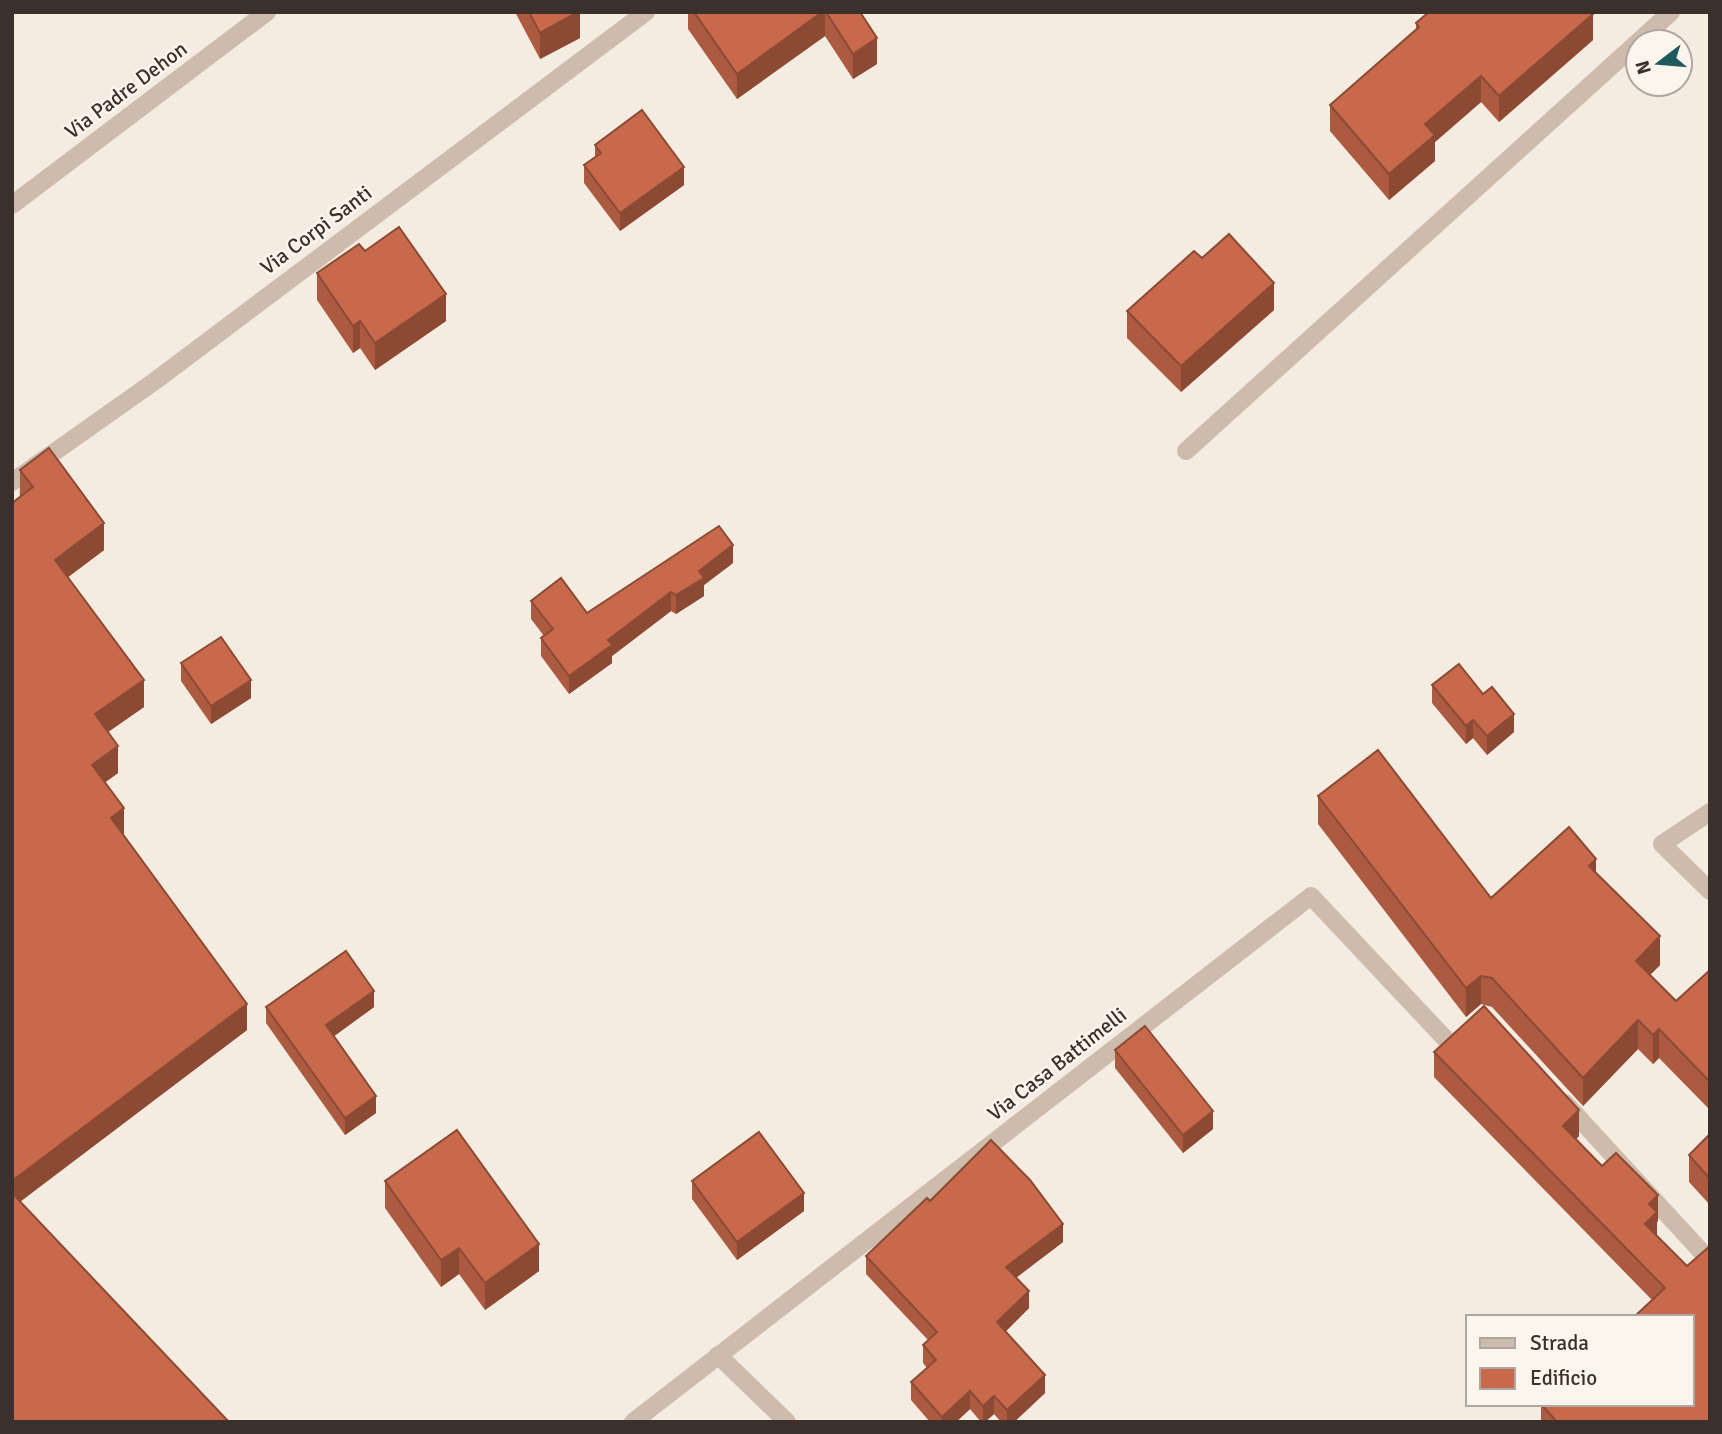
<svg xmlns="http://www.w3.org/2000/svg" width="1722" height="1434" font-family="Signika,sans-serif">
	<style>
		.lines { fill: none; stroke-linecap: round; stroke-linejoin: round }
		.minor { stroke: #cdbbac; stroke-width: 18 }
		.wall { fill: #ac5a40 }
		.shaded-wall { fill: #8c4a34 }
		.building { fill: #c8694b; stroke: #8c4a34; stroke-width: 2 }
		.labels { text-anchor: middle; dominant-baseline: central; stroke-width: 5; stroke-linejoin: round; paint-order: stroke }
		.street-label { font-size: 21px; fill: #3b302b; stroke: #fbf5ee }
	</style>
	<rect width="100%" height="100%" fill="#f4ebe1"/>
	<g class="lines">
		<g class="minor">
			<path d="M1638,42L1671,12"/>
			<path d="M12,205L267,12"/>
			<path d="M1186,451L1638,42"/>
			<path d="M12,482L155,381L646,12"/>
			<path d="M1710,812L1662,844L1710,891"/>
			<path d="M1565,1103L1710,1261"/>
			<path d="M718,1355L787,1422"/>
			<path d="M633,1422L1311,896L1452,1046L1462,1037"/>
		</g>
	</g>
	<g class="wall">
		<path d="M515,12H580V38L540,59Z"/>
		<path d="M688,12H864L861,14L877,64L853,79L825,36L737,99L688,29Z"/>
		<path d="M1591,13L1593,40L1499,122L1481,102L1435,142V161L1389,200L1330,131V105L1416,30V23Z"/>
		<path d="M595,145L684,185L620,231L584,183V165L595,158Z"/>
		<path d="M365,251L446,321L375,370L360,348L353,353L317,300V273Z"/>
		<path d="M1202,258L1274,310L1181,392L1127,338V311Z"/>
		<path d="M20,470L104,550L68,577L144,707L108,732L118,773L105,782L123,835L247,1030L20,1201L12,1422Z"/>
		<path d="M733,563L704,585V596L676,614L671,611L612,656V663L569,694L541,656V638L544,636L531,619V601L587,613Z"/>
		<path d="M181,663L251,698L211,724L181,681Z"/>
		<path d="M1432,685L1514,732L1487,755L1473,738L1466,744L1432,703Z"/>
		<path d="M1318,796L1491,898L1596,873L1660,965L1650,975L1676,1001L1710,970V1110L1659,1058L1653,1064L1638,1049L1583,1106L1492,1007L1481,1004L1466,1017L1318,824Z"/>
		<path d="M266,1007H374L334,1036L376,1113L345,1135L266,1023Z"/>
		<path d="M1115,1050L1213,1129L1183,1153L1115,1068Z"/>
		<path d="M1434,1052L1579,1136L1576,1139L1658,1221L1657,1222V1236L1710,1422H1541V1404L1652,1300L1434,1077Z"/>
		<path d="M1710,1134V1205L1689,1182V1155Z"/>
		<path d="M385,1181L539,1271L485,1310L459,1274L441,1287L385,1208Z"/>
		<path d="M692,1181L804,1211L737,1260L692,1199Z"/>
		<path d="M930,1201L1063,1242L1016,1278L1029,1308L1006,1331L1045,1393L1014,1422H1001L994,1414L985,1422H981L970,1409L956,1422H930L911,1400V1382L927,1368L923,1363V1345L928,1340L866,1274V1256Z"/>
	</g>
	<g class="shaded-wall">
		<path d="M578,12H580V38L540,59V33Z"/>
		<path d="M822,12H825V36L737,99V74Z"/>
		<path d="M1593,14V40L1499,122V96Z"/>
		<path d="M877,38V64L853,79V54Z"/>
		<path d="M1481,76V102L1435,142V161L1389,200V174L1425,124Z"/>
		<path d="M684,167V185L620,231V213Z"/>
		<path d="M1274,283V310L1181,392V366Z"/>
		<path d="M446,294V321L375,370V343Z"/>
		<path d="M360,321V348L353,353V326Z"/>
		<path d="M104,523V550L55,587V560Z"/>
		<path d="M733,545V563L704,585V596L676,614V595L699,571Z"/>
		<path d="M671,592V611L612,656V663L569,694V676L608,640Z"/>
		<path d="M144,680V707L95,741V714Z"/>
		<path d="M251,680V698L211,724V706Z"/>
		<path d="M1514,714V732L1487,755V736Z"/>
		<path d="M1473,720V738L1466,744V726Z"/>
		<path d="M118,746V773L92,792V765Z"/>
		<path d="M124,808V835L111,845V818Z"/>
		<path d="M1596,859V888L1589,866Z"/>
		<path d="M1660,936V965L1636,989V961Z"/>
		<path d="M1481,976V1004L1466,1017V988Z"/>
		<path d="M374,991V1007L326,1042V1025Z"/>
		<path d="M247,1004V1030L12,1208V1181Z"/>
		<path d="M1638,1020V1049L1583,1106V1078Z"/>
		<path d="M1659,1029V1058L1653,1064V1035Z"/>
		<path d="M376,1096V1113L345,1135V1118Z"/>
		<path d="M1579,1110V1136L1563,1152V1126Z"/>
		<path d="M1213,1111V1129L1183,1153V1135Z"/>
		<path d="M804,1193V1211L737,1260V1242Z"/>
		<path d="M1658,1195V1221L1657,1222V1238L1645,1224L1649,1204Z"/>
		<path d="M1063,1224V1242L1006,1285V1267Z"/>
		<path d="M539,1244V1271L485,1310V1283Z"/>
		<path d="M459,1248V1274L441,1287V1260Z"/>
		<path d="M1029,1291V1308L997,1340V1322Z"/>
		<path d="M1045,1375V1393L1014,1422H1007V1410Z"/>
		<path d="M970,1391V1409L956,1422H942V1417Z"/>
		<path d="M994,1396V1414L985,1422H983V1406Z"/>
	</g>
	<g class="building">
		<path d="M529,12H578L540,33Z"/>
		<path d="M694,12H822L737,74Z"/>
		<path d="M826,12H860L877,38L853,54Z"/>
		<path d="M1429,12H1591L1593,14L1499,96L1481,76L1425,124L1435,135L1389,174L1330,105L1419,27L1416,23Z"/>
		<path d="M642,110L684,167L620,213L584,165L601,153L595,145Z"/>
		<path d="M399,227L446,294L375,343L360,321L353,326L317,273L359,244L365,251Z"/>
		<path d="M1229,234L1274,283L1181,366L1127,311L1194,251L1202,258Z"/>
		<path d="M49,448L104,523L55,560L144,680L95,714L118,746L92,765L124,808L111,818L247,1004L12,1181V503L33,487L20,470Z"/>
		<path d="M719,526L733,545L699,571L704,578L676,595L671,592L608,640L612,645L569,676L541,638L553,629L531,601L561,578L587,613Z"/>
		<path d="M221,637L251,680L211,706L181,663Z"/>
		<path d="M1459,664L1483,694L1492,687L1514,714L1487,736L1473,720L1466,726L1432,685Z"/>
		<path d="M1378,750L1491,898L1569,827L1596,859L1589,866L1660,936L1636,961L1676,1001L1710,970V1082L1659,1029L1653,1035L1638,1020L1583,1078L1492,978L1481,976L1466,988L1318,796Z"/>
		<path d="M346,951L374,991L326,1025L376,1096L345,1118L266,1007Z"/>
		<path d="M1484,1006L1579,1110L1563,1126L1602,1166L1616,1153L1658,1195L1649,1204L1657,1212L1645,1224L1687,1266L1710,1246V1422H1557L1541,1404H1692V1317H1634L1665,1288L1434,1052Z"/>
		<path d="M1145,1026L1213,1111L1183,1135L1115,1050Z"/>
		<path d="M457,1130L539,1244L485,1283L459,1248L441,1260L385,1181Z"/>
		<path d="M759,1132L804,1193L737,1242L692,1181Z"/>
		<path d="M1710,1134V1179L1689,1155Z"/>
		<path d="M991,1140L1030,1180L1063,1224L1006,1267L1029,1291L997,1322L1045,1375L1007,1410L994,1396L983,1406L970,1391L942,1417L911,1382L936,1360L923,1345L937,1332L866,1256L927,1198L930,1201Z"/>
		<path d="M12,1193L229,1422H12Z"/>
	</g>
	<g class="labels">
		<g class="street-label">
			<text transform="translate(126 90) rotate(-37)">Via Padre Dehon</text>
			<text transform="translate(316 230) rotate(-37)">Via Corpi Santi</text>
			<text transform="translate(1057 1064) rotate(-38)">Via Casa Battimelli</text>
		</g>
	</g>
	<rect width="1722" height="1434" fill="none" stroke="#3b302b" stroke-width="28"/>
	<rect x="1466" y="1315" width="228" height="91" fill="#fbf5ee" stroke="#aea6a0" stroke-width="2"/>
	<rect x="1480" y="1338" width="35" height="10" fill="#cdbbac" stroke="#aea6a0" stroke-width="2"/>
	<text x="1530" y="1350" font-size="21" fill="#3b302b">Strada</text>
	<rect x="1480" y="1368" width="35" height="21" fill="#c8694b" stroke="#aea6a0" stroke-width="2"/>
	<text x="1530" y="1385" font-size="21" fill="#3b302b">Edificio</text>
	<g transform="translate(1659 63) rotate(254)"><circle r="33" fill="#fbf5ee" stroke="#aea6a0" stroke-width="2"/>
	<path d="M0-5L12 26L0 18L-12 26Z" fill="#1f5a5e"/>
	<text y="-10" font-size="19" font-weight="bold" text-anchor="middle" fill="#3b302b">N</text>
	</g>
</svg>
